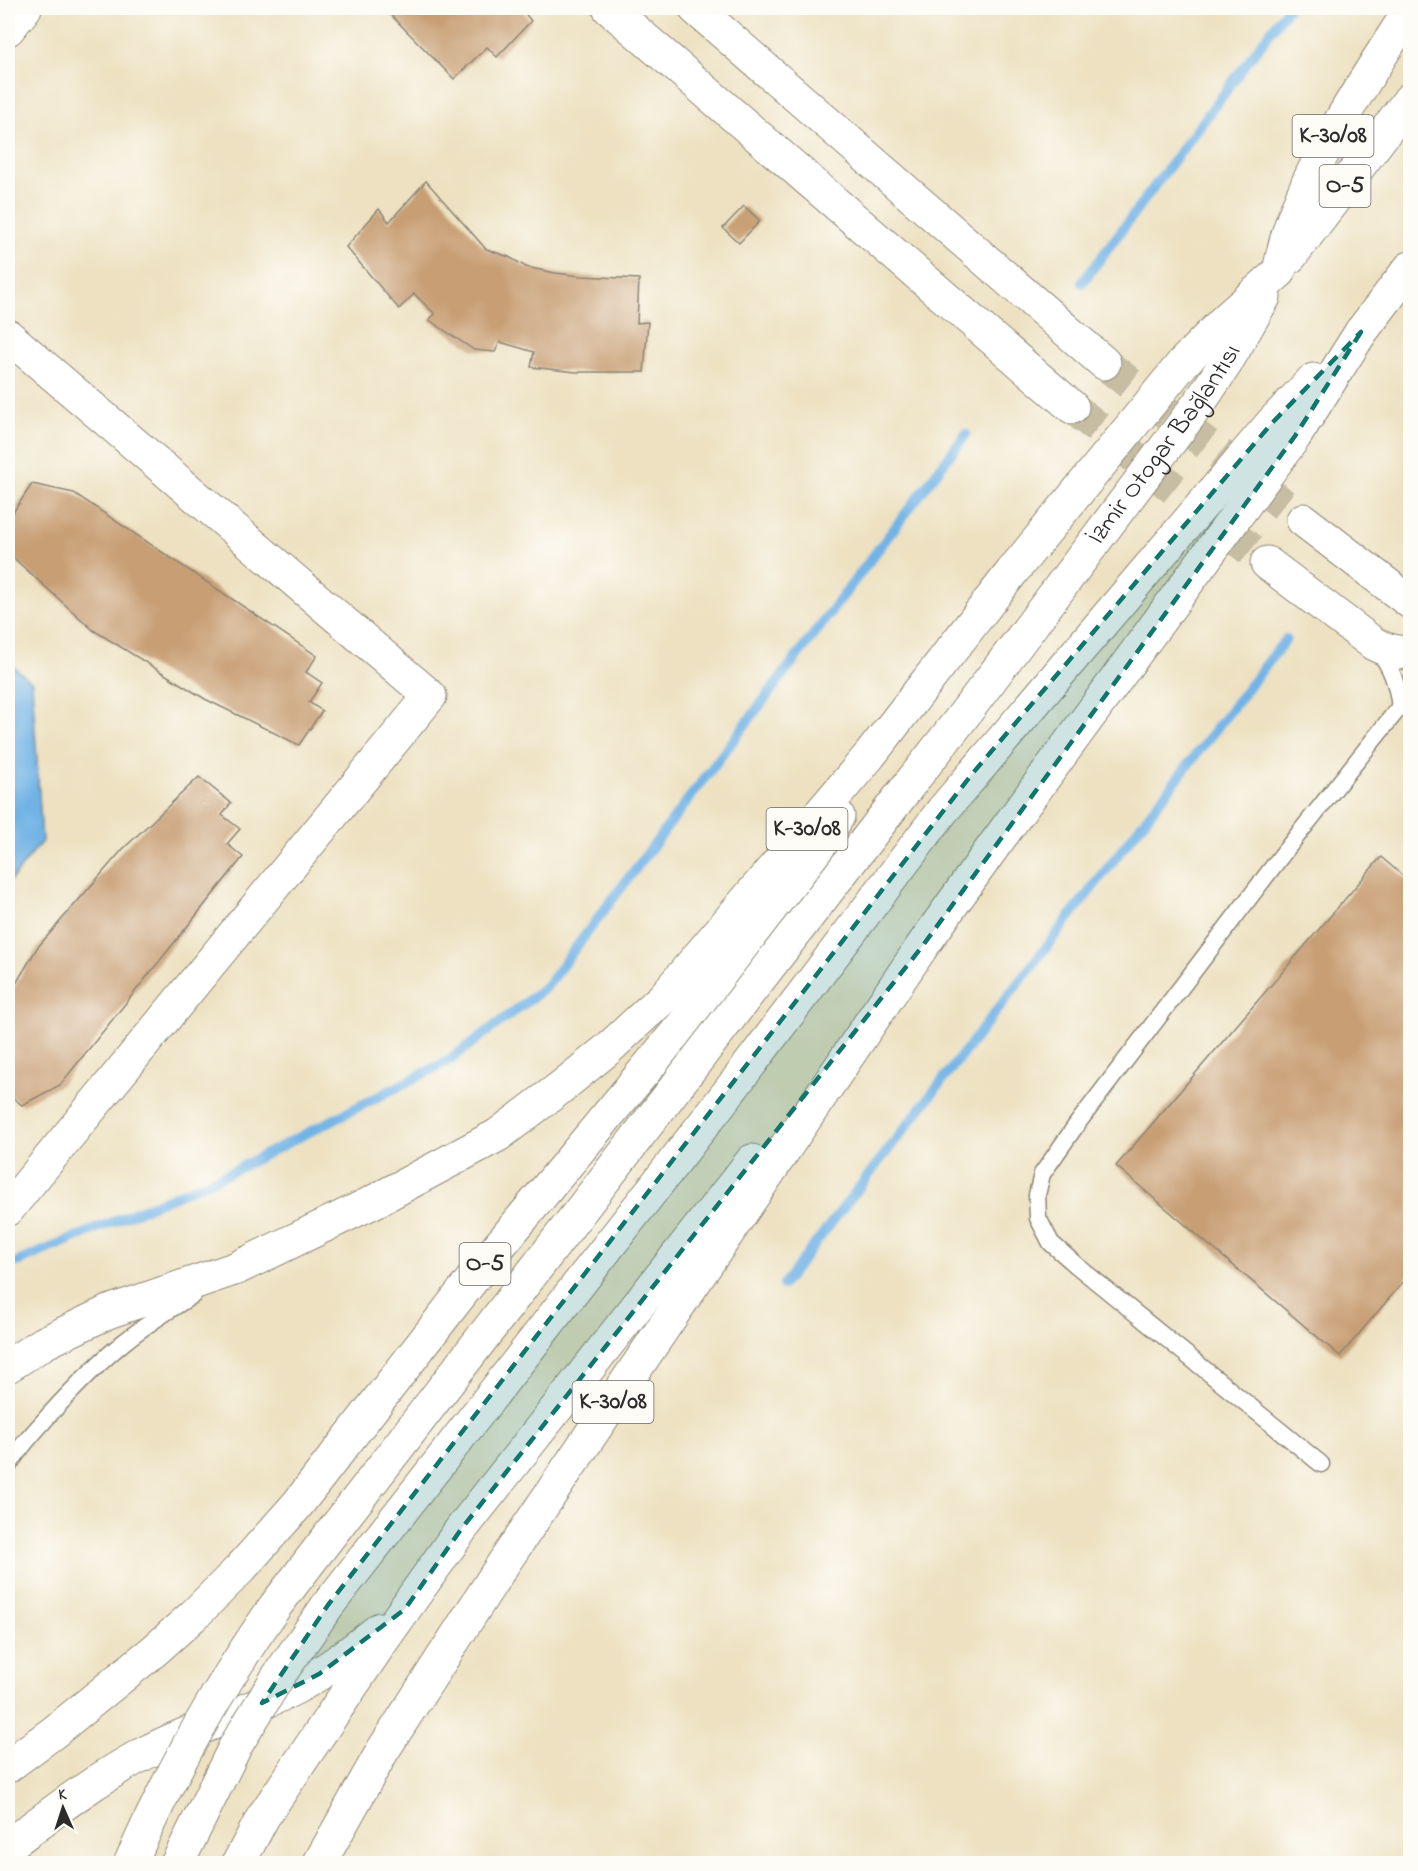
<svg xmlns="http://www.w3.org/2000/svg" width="1418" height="1871" font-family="'Indie Flower',sans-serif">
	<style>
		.water { fill: #72b3e6; stroke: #4e6f88; stroke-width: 1.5 }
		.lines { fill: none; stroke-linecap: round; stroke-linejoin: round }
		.stream { stroke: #72b3e6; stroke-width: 10 }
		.building { fill: #c89f75 }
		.secondary-tunnel { stroke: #c6bda3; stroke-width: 33; stroke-dasharray: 33 16; stroke-linecap: butt }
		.lane-casing { stroke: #8c8676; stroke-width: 19 }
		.street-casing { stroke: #8c8676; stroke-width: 35 }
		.secondary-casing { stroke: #8c8676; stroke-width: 35 }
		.primary-casing { stroke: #8c8676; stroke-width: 35 }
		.highway-casing { stroke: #8c8676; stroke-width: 35 }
		.lane { stroke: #fff; stroke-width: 16 }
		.street { stroke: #fff; stroke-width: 33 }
		.secondary { stroke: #fff; stroke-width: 33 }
		.primary { stroke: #fff; stroke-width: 33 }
		.highway { stroke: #fff; stroke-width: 33 }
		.primary-bridge-casing { stroke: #8c8676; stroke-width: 35; stroke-linecap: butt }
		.primary-bridge { stroke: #fff; stroke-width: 33 }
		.marked { fill: #0f766e; fill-opacity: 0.2; stroke: #0f766e; stroke-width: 4.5; stroke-dasharray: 12 8; stroke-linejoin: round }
		.labels { text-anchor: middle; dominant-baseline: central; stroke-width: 6; stroke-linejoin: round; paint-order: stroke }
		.shield { fill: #fdfcf7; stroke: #6a6a68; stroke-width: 1.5 }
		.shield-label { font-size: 24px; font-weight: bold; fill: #2b2b2b }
		.street-label { font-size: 26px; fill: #2b2b2b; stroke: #fdfcf7 }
	</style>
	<rect width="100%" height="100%" fill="#fdfcf7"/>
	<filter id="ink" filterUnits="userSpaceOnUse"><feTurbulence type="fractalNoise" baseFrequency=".0167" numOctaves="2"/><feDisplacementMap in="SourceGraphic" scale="12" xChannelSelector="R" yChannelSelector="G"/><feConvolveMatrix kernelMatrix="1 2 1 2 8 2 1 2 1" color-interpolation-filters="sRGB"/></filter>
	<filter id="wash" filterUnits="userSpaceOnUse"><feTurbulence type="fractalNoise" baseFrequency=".008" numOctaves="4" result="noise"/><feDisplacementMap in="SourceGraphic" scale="24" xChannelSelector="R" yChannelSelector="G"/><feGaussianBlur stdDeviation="1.35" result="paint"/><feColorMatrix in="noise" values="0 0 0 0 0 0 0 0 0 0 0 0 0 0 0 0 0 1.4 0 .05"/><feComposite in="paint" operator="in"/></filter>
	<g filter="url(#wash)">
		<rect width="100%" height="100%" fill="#ede1c1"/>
		<path class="water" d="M8,662L32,682L42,841L8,884Z"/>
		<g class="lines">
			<g class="stream">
				<path d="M1082,283L1288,8"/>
				<path d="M17,1262L229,1173L448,1061L545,988L966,434"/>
				<path d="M783,1285L1286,639"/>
			</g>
		</g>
		<g id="blocks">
			<g class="building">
				<path d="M384,8H521L531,21L497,57L487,47L454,79Z"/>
				<path d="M426,181L486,249L509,257L526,267L555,273L581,276L639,279L637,323L648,322L644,372H576L531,367L534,352L500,342L495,352L474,350L429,320L435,314L414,294L399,309L346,247L379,209L389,222Z"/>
				<path d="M744,206L760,221L739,243L723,228Z"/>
				<path d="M32,484L74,493L317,656L306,672L322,683L309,702L322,711L299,745L205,699L93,630L8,553V520Z"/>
				<path d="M199,777L231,803L222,815L240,829L227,844L243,857L60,1085L22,1105L8,1094V997L37,948L123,849Z"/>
				<path d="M1381,857L1410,882V1274L1340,1356L1116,1166Z"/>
			</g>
		</g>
	</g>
	<g filter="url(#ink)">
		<use href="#blocks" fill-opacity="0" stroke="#8c8676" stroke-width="1.5"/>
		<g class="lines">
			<g class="secondary-tunnel">
				<path d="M1104,363L1303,520"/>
				<path d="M1072,407L1267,563"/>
			</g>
			<defs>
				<g id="lane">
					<path d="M1378,650C1392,668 1397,684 1400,707"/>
					<path d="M1321,1464L1076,1265L1051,1243L1038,1218L1037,1195L1042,1174L1077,1124L1285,851L1410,694"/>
					<path d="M8,1467C19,1447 36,1430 51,1413C74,1388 98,1363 124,1342C145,1325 169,1310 193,1295"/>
				</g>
				<path id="street" d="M8,336L430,696L8,1209"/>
				<g id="secondary">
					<path d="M609,8L1072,407"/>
					<path d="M695,8L1104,363"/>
					<path d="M8,29L25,8"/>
					<path d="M1303,520L1410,602"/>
					<path d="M1267,563L1374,644C1386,650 1397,654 1410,652"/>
				</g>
				<g id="primary">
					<path id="s1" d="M909,785L960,720L1202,399L1226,363L1264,297"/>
					<path d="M943,810L1272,423L1313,380"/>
					<path d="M8,1366L44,1343L108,1312L237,1268L373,1202L498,1135L560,1088L608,1049L664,997L870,755L1012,572L1183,363L1226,319L1279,272"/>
					<path d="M8,1766L54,1732L155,1650L194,1615L240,1569L297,1505L485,1263L760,932L805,871L838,816"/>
					<path d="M8,1846C53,1812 97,1778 147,1752C192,1729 240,1714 285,1693C320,1676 350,1653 380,1629"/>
					<path d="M238,1864L263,1817L284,1786L382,1641L462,1528L752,1161"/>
					<path d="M319,1864L383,1750L503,1564L921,948L993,847L1295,436L1361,332"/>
				</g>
				<g id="highway">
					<path d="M1290,257L1410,99"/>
					<path d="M1279,272C1282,258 1285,242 1290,228C1315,153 1368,76 1410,10"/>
					<path d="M1361,332L1410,268"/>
				</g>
			</defs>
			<use href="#lane" class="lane-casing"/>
			<use href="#street" class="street-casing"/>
			<use href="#secondary" class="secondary-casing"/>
			<use href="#primary" class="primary-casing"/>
			<use href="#highway" class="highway-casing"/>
			<use href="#lane" class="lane"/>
			<use href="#street" class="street"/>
			<use href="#secondary" class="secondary"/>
			<use href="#primary" class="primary"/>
			<use href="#highway" class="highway"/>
			<defs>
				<g id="primary-bridge">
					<path d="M130,1864C170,1773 219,1686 276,1605L909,785"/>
					<path d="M177,1864L236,1745L279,1675L328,1605L728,1093L943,810"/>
				</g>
			</defs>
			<use href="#primary-bridge" class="primary-bridge-casing"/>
			<use href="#primary-bridge" class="primary-bridge"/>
		</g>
	</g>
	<path class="marked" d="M1361,332L1295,436L921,948L462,1528L405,1609L319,1674L262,1703L328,1605L972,774L1272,423Z"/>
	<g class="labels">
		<g class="shield">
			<rect x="1292.5" y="115" width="81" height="42" rx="4.5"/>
			<rect x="1319.5" y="165" width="51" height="42" rx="4.5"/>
			<rect x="766.5" y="808" width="81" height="42" rx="4.5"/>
			<rect x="459.5" y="1243" width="51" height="42" rx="4.5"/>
			<rect x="572.5" y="1381" width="81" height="42" rx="4.5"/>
		</g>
		<g class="shield-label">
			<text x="1333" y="136">K-30/08</text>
			<text x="1345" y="186">O-5</text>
			<text x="807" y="829">K-30/08</text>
			<text x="485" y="1264">O-5</text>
			<text x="613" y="1402">K-30/08</text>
		</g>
		<g class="street-label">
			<text stroke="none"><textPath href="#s1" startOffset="426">İzmir Otogar Bağlantısı</textPath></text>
		</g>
	</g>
	<rect width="1418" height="1871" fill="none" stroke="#fdfcf7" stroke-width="30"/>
	<g transform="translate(63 1808) rotate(357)" stroke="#fdfcf7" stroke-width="4.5" paint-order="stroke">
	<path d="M0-4.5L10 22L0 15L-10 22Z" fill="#2b2b2b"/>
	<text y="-9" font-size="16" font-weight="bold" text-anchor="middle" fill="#2b2b2b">K</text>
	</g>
</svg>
